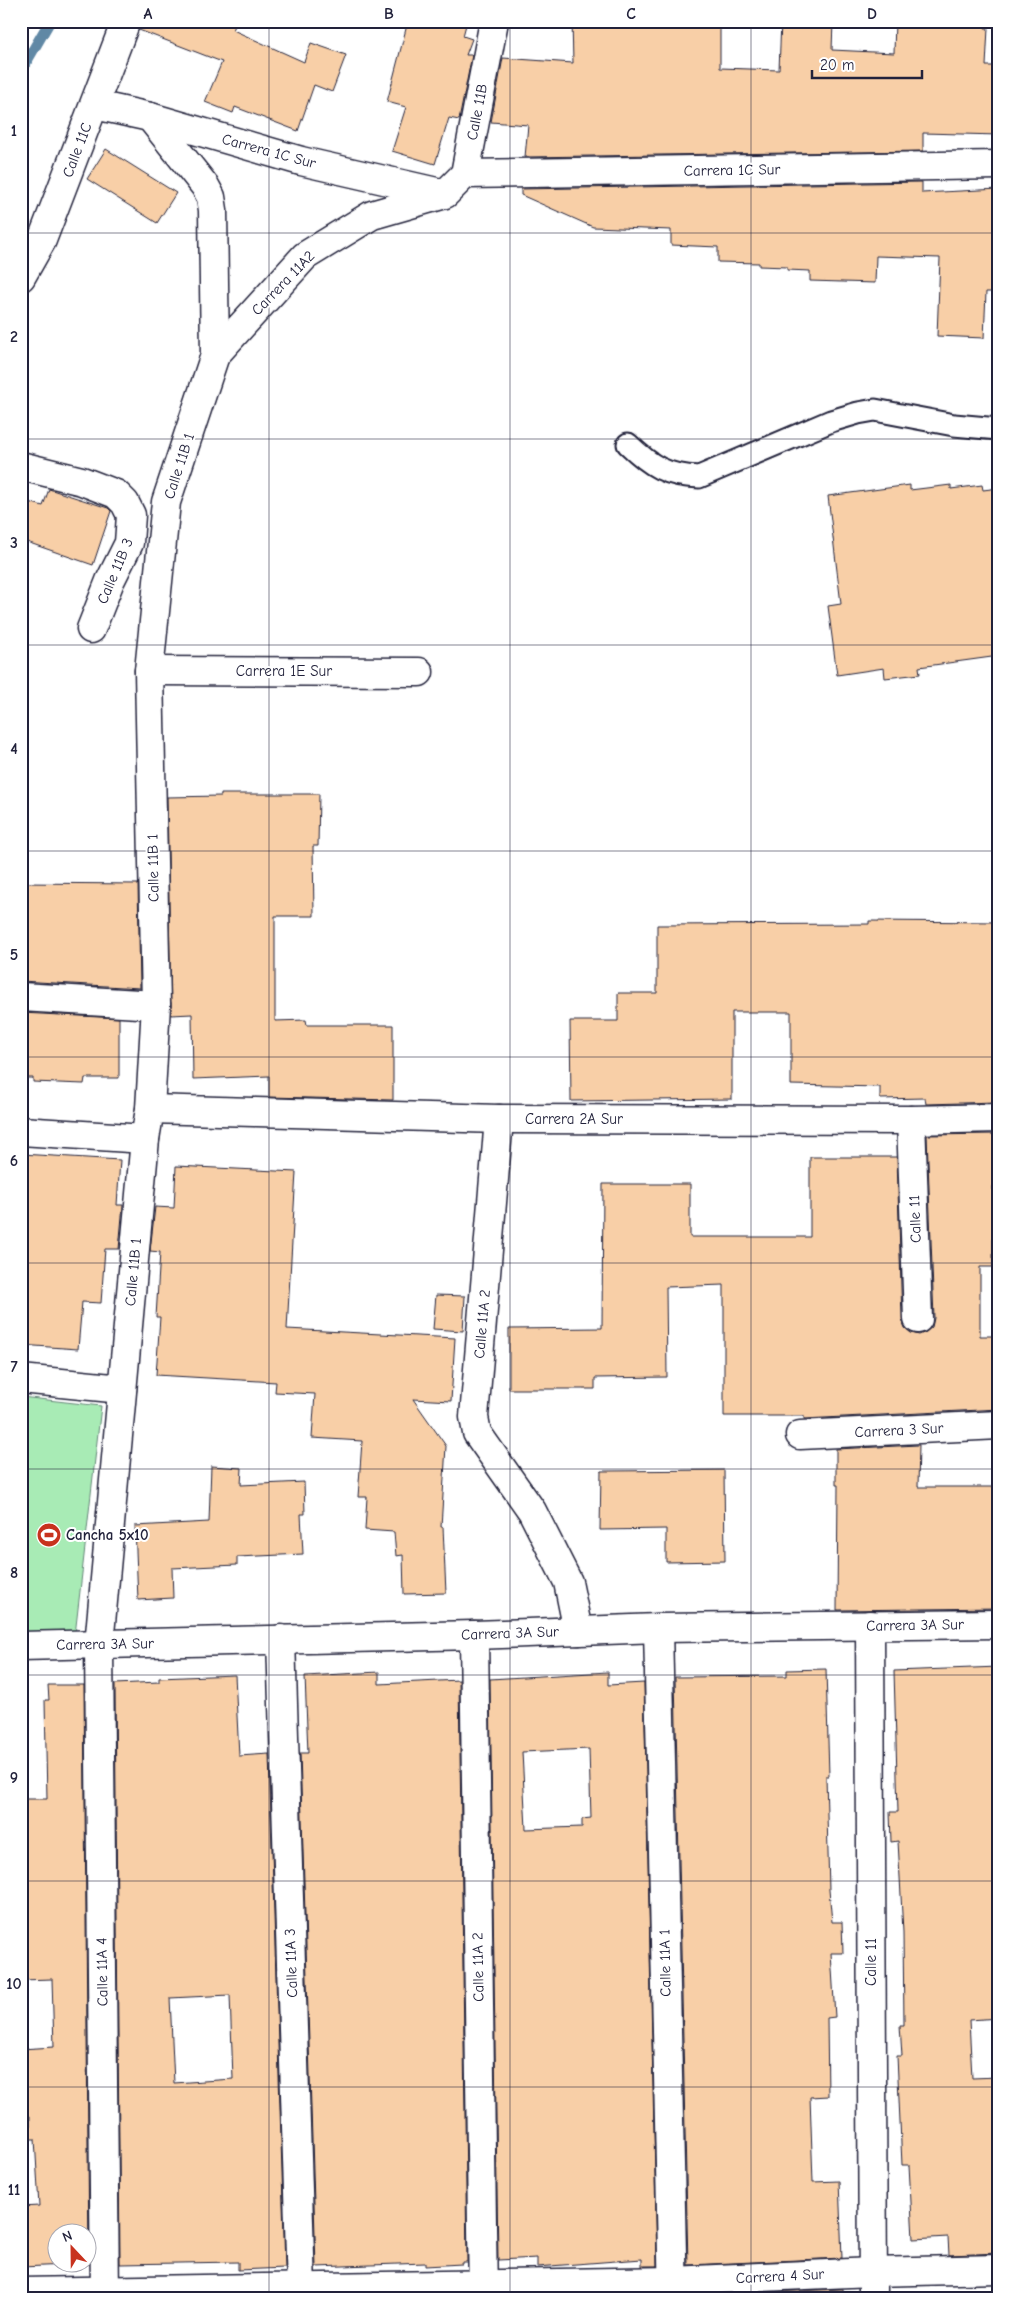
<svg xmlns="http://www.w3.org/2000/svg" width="1020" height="2320" font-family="'Comic Neue',sans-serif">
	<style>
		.green { fill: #a8ebb5; stroke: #658678 }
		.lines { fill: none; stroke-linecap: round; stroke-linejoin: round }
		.stream { stroke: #6188a5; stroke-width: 11 }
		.building { fill: #f8cfa7; stroke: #22223b; fill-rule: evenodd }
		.lane-casing { stroke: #22223b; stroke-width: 25 }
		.street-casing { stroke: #22223b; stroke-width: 31 }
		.secondary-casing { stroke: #22223b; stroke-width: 31 }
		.lane { stroke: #fff; stroke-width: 21 }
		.street { stroke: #fff; stroke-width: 28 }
		.secondary { stroke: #fff; stroke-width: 28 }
		.grid { fill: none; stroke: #22223b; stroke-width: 1; stroke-opacity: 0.55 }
		.labels { text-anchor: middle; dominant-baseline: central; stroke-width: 4; stroke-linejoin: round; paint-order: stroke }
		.street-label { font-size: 15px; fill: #22223b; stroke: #fff }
		.poi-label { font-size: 15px; font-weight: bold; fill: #22223b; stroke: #fff; text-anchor: start }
		.neatline { fill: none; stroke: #22223b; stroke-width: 2 }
		.grid-label { font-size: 16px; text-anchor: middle; font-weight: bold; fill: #22223b }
	</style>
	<rect width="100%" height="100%" fill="#fff"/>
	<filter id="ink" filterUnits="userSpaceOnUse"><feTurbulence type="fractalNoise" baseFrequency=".02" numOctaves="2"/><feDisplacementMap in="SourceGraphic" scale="10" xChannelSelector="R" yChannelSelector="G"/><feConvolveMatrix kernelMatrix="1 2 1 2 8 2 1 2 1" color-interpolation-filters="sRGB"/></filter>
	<g filter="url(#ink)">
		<path class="green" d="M21,1397L101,1406L75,1635L21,1634Z"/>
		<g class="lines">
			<path class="stream" d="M21,71L50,21"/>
		</g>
		<g class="building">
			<path d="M141,21H237L233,30L304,62L311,43L346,55L332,92L314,85L298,131L235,107L233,113L205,102L222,62L139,30Z"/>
			<path d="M408,21H467L463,36L472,39L466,55H472L459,120L449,118L435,164L392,151L406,107L387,102Z"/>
			<path d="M572,21H720V68L779,70L781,21H833L832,50L894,53L895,21H985V28H988L986,66H999V135L923,133V151L525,157L528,125L491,122L503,58L573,63Z"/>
			<path d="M106,149L176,193L157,223L87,179Z"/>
			<path d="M922,182V193L999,189V292H986L984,338L937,336L940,258L876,256L875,283L810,281V271L787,270V267L759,266V263L718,262V247L671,245V230L593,227L521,195V189Z"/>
			<path d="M910,485V490L951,485V489L982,485L983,490L999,488V656L919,667L920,674L885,678L884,668L837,675L828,606L841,604L828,496Z"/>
			<path d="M49,489L108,508L111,511L93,565L21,540V500L43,506Z"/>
			<path d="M221,794H319L318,846H313L314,916H275V1021L306,1020L307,1025H393V1100L269,1097V1076L193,1079L192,1014L171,1015L167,797L221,796Z"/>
			<path d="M21,883L138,884L140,988L21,981Z"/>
			<path d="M869,921L999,922L997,1102L926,1104L925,1098L880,1099V1087L791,1085V1012H732V1099L571,1101L570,1021H618V993H657V925L869,924Z"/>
			<path d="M21,1013L119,1018V1078H85L84,1084L33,1082V1078H21Z"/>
			<path d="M997,1134L999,1186H993V1267H980V1336H999V1409L804,1419V1416H724V1285L666,1287L667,1377L595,1378V1389H509V1329L602,1328L603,1184H690V1237H810V1157H897L902,1320L905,1328L911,1333L919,1335L926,1332L932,1327L934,1318L927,1135Z"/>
			<path d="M21,1154L120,1160L117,1205H123L119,1249H105L101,1303L82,1302L78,1349L21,1345Z"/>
			<path d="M176,1166L296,1172L287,1329L455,1338L451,1401L413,1399L446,1446L441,1527H443L446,1593L404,1594L403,1555L396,1556L394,1532L365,1530L367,1497H358L362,1441L312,1438L315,1394L275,1392L276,1382L156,1375L160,1317H156L160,1252L150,1251L155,1207L174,1208Z"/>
			<path d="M436,1295L465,1296L463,1331L433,1329Z"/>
			<path d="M919,1445L918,1487H999V1608L837,1610L838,1485H836V1449Z"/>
			<path d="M211,1466L242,1468L241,1485L304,1482L305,1514H301L303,1554L237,1557V1565L172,1568L173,1598L138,1600L135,1526L209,1522Z"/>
			<path d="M724,1470L725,1561L666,1562V1529L600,1530L601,1471Z"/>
			<path d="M999,1667V1779H995L997,1843H999V2018L969,2020L972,2078L999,2077V2253L949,2255L948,2237L913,2239L909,2165H902L897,2056H902L900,2025H904L903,1932L898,1841L891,1842L890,1812H898L894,1671Z"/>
			<path d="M826,1669L829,1776H826L829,1890L832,1922H842L843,1953H831L835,2017L827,2018L828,2096L810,2097L813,2182L839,2181L842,2258L688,2265L675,1677L787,1676V1670Z"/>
			<path d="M379,1672V1684L459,1680L467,2262H462V2264L425,2266V2263L316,2267L300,1753H308L305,1676Z"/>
			<path d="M608,1672V1685L644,1683L657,2266H642V2259L537,2267V2258L498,2260L490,1679ZM589,1749L591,1818L582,1819V1827L526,1829L522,1752Z"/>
			<path d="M235,1675L239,1756L269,1754L285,2268L238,2270V2262L120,2264L115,1684L159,1682V1678ZM230,1995L233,2079L174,2083L170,1998Z"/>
			<path d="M48,1685H84L89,2264L21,2267V2207L39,2206L35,2139H30V2116H21V2049L54,2047L52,1979L21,1980V1870H25L23,1799H47L45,1700H49ZM58,2232H88V2262H58Z"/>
			<path d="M843,2289L844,2299H689V2296Z"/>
		</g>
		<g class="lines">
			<defs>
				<path id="lane" d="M628,444C651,466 666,476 699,477L831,421L858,413L875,410L954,425L999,429"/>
				<g id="street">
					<path d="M95,105L150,117L301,161L441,193"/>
					<path d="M465,174L999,165"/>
					<path d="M21,277L42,240L126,21"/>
					<path d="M215,355L305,256L372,215L445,194L465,174L494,21"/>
					<path d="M21,466L82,481L116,494L125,503L131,515L129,543L110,581L91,629"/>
					<path d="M149,671L419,672"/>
					<path d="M21,997L156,1005"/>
					<path d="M150,1109L499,1119L911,1120L999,1118"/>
					<path d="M499,1119L474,1417L477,1433L532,1511L568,1582L578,1631"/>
					<path d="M911,1120L918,1319"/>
					<path d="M21,1131L145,1139"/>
					<path d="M21,1379L122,1389"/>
					<path d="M800,1435L999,1425"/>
					<path d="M870,1625L873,2299"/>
					<path d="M658,1628L673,2299"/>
					<path d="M474,1635L483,2299"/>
					<path d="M281,1639L301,2288"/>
					<path d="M21,2292L673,2281L872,2272L999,2269"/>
					<path d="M105,2299L99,1645L145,1139L150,1109L156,1005L149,671L166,502L215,355L213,210L211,197L205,186L150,117"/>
				</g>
				<path id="secondary" d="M21,1646L474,1635L658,1628L999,1624"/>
			</defs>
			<use href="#lane" class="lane-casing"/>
			<use href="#street" class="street-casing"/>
			<use href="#secondary" class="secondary-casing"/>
			<use href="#lane" class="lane"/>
			<use href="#street" class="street"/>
			<use href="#secondary" class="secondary"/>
		</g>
	</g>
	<path class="grid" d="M269,21V2299M510,21V2299M751,21V2299M21,233H999M21,439H999M21,645H999M21,851H999M21,1057H999M21,1263H999M21,1469H999M21,1675H999M21,1881H999M21,2087H999"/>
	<defs>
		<symbol id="stadium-disc" viewBox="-11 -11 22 22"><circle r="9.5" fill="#c8321e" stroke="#fff"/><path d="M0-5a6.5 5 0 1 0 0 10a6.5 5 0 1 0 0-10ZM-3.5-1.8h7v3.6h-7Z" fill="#fff"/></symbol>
	</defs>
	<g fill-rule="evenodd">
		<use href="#stadium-disc" x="35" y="1521" width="28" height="28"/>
	</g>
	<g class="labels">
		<g class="street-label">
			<text transform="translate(477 112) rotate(-79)">Calle 11B</text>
			<text transform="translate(77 150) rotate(-69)">Calle 11C</text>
			<text transform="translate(269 151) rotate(15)">Carrera 1C Sur</text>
			<text transform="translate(732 170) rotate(-1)">Carrera 1C Sur</text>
			<text transform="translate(283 283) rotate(-46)">Carrera 11A2</text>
			<text transform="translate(179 466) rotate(-72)">Calle 11B 1</text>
			<text transform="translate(115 571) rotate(-67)">Calle 11B 3</text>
			<text x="284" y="671">Carrera 1E Sur</text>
			<text transform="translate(153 868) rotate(-91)">Calle 11B 1</text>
			<text x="574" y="1119">Carrera 2A Sur</text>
			<text transform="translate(915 1219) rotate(-92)">Calle 11</text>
			<text transform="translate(133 1272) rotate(-85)">Calle 11B 1</text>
			<text transform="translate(482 1324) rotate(-85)">Calle 11A 2</text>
			<text transform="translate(899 1430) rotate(-3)">Carrera 3 Sur</text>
			<text transform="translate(915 1625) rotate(-1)">Carrera 3A Sur</text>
			<text transform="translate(510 1633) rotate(-2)">Carrera 3A Sur</text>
			<text transform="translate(105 1644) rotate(-1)">Carrera 3A Sur</text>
			<text transform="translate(871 1962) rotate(-90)">Calle 11</text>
			<text transform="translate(291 1963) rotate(-92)">Calle 11A 3</text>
			<text transform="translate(665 1963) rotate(-91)">Calle 11A 1</text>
			<text transform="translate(478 1967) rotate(-91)">Calle 11A 2</text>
			<text transform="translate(102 1972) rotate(-91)">Calle 11A 4</text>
			<text transform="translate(780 2276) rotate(-3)">Carrera 4 Sur</text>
		</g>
		<g class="poi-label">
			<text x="66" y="1535">Cancha 5x10</text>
		</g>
	</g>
	<rect width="1020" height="2320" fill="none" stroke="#fff" stroke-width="55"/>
	<g transform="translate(72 2248) rotate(338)"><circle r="24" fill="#ffffff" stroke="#a7a7b1"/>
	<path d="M0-4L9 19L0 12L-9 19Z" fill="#c8321e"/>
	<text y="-8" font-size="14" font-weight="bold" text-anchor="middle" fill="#22223b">N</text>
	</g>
	<path d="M812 70v8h110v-8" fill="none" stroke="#22223b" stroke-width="2.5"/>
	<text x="820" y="70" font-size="15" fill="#22223b" stroke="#ffffff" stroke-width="4" paint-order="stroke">20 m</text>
	<rect x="28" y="28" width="964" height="2264" class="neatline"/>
	<g class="grid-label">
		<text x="148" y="19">A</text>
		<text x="389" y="19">B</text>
		<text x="631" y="19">C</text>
		<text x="872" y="19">D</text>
		<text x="14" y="136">1</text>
		<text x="14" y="342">2</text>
		<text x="14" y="548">3</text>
		<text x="14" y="754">4</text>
		<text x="14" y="960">5</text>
		<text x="14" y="1166">6</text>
		<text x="14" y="1372">7</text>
		<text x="14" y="1578">8</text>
		<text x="14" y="1783">9</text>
		<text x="14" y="1989">10</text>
		<text x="14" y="2195">11</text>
	</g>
</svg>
